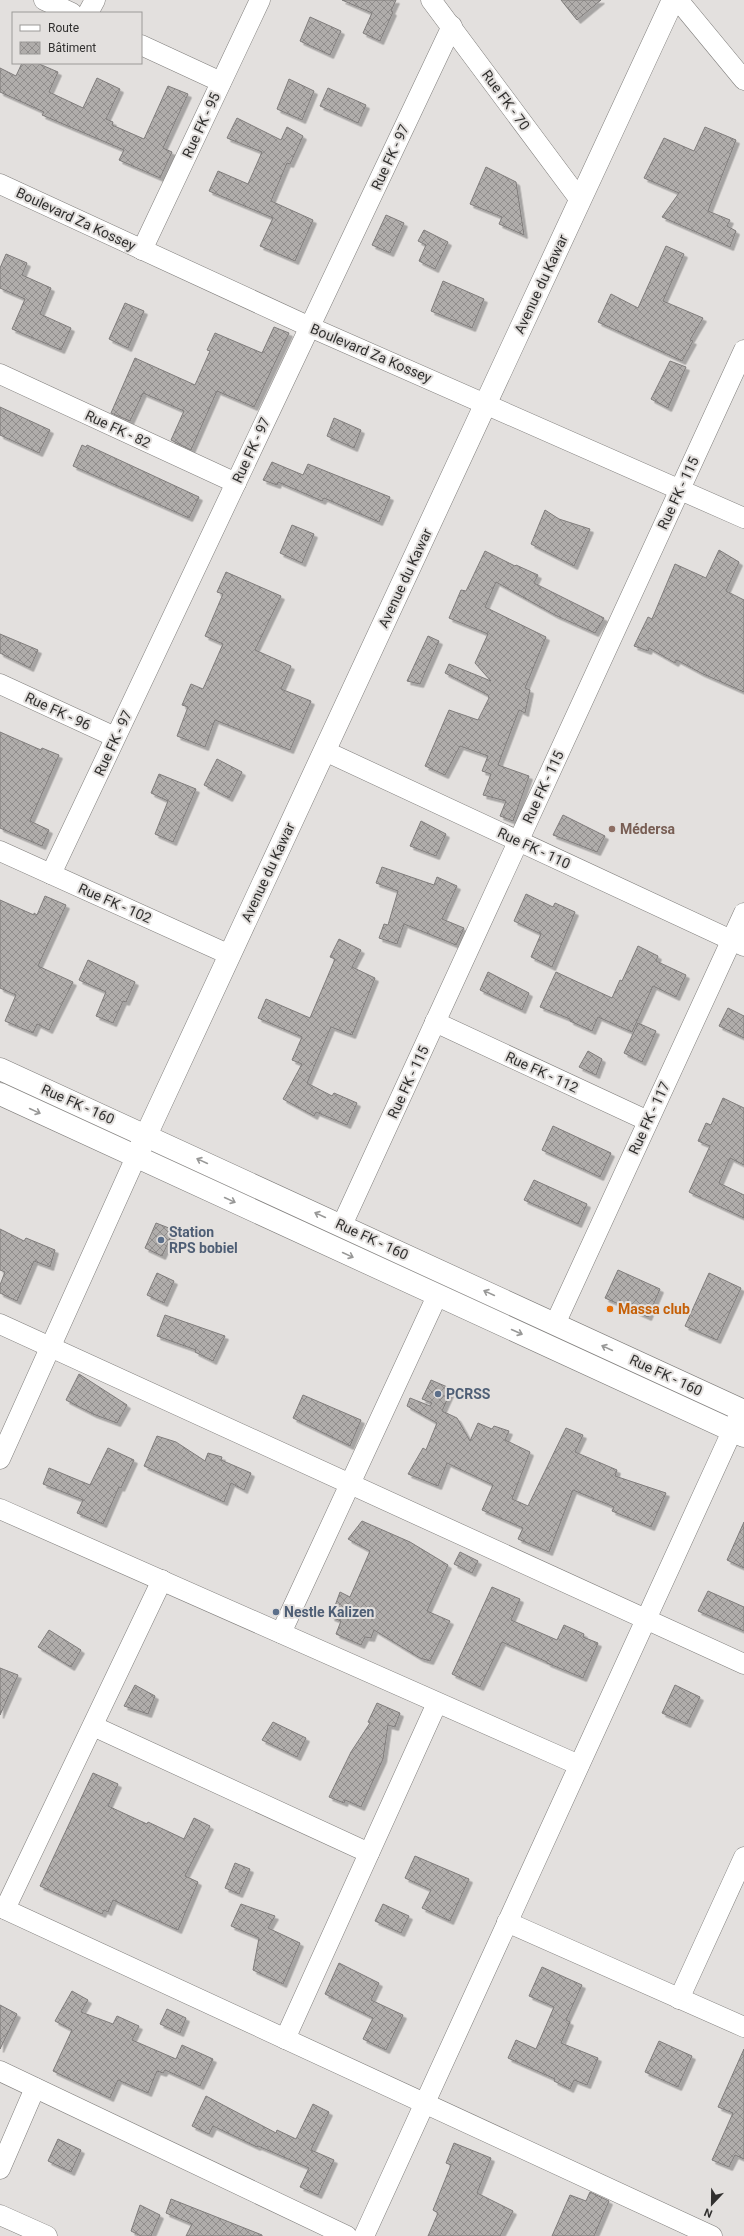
<svg xmlns="http://www.w3.org/2000/svg" width="744" height="2236" font-family="Roboto,sans-serif">
	<style>
		.building { fill: url(#building-cross-hatch); stroke: #7f7c7b; filter: url(#shadow) }
		.lines { fill: none; stroke-linecap: round; stroke-linejoin: round }
		.street-casing { stroke: #7f7d7b; stroke-width: 21 }
		.secondary-casing { stroke: #7f7d7b; stroke-width: 23 }
		.street { stroke: #fff; stroke-width: 20 }
		.secondary { stroke: #fff; stroke-width: 22 }
		.oneway { stroke: #989897 }
		.education-dot { fill: #8d6e63; stroke: #e3e0de; stroke-width: 1.5 }
		.service-dot { fill: #5c6f8a; stroke: #e3e0de; stroke-width: 1.5 }
		.food-dot { fill: #e8710a; stroke: #e3e0de; stroke-width: 1.5 }
		.labels { text-anchor: middle; dominant-baseline: central; stroke-width: 4; stroke-linejoin: round; paint-order: stroke }
		.street-label { font-size: 14px; fill: #31302f; stroke: #e3e0de }
		.education-label { font-size: 14px; font-weight: bold; fill: #785e54; stroke: #e3e0de; text-anchor: start }
		.service-label { font-size: 14px; font-weight: bold; fill: #4e5e75; stroke: #e3e0de; text-anchor: start }
		.food-label { font-size: 14px; font-weight: bold; fill: #c56008; stroke: #e3e0de; text-anchor: start }
	</style>
	<defs>
		<pattern id="building-cross-hatch" width="8" height="8" patternUnits="userSpaceOnUse"><rect width="8" height="8" fill="#b0adab"/><path d="M0 0l8 8M0 8l8-8" fill="none" stroke="#908d8c"/></pattern>
		<filter id="shadow"><feDropShadow dx="3.5" dy="3.5" stdDeviation="0" flood-color="#0004"/></filter>
	</defs>
	<rect width="100%" height="100%" fill="#e3e0de"/>
	<g class="building">
		<path d="M342,0H396L391,11L393,12L380,41L363,33L372,13Z"/>
		<path d="M561,0H601L577,20Z"/>
		<path d="M310,17L341,31L330,55L300,41Z"/>
		<path d="M22,63H37L58,72L49,92L83,108L97,78L120,89L106,119L113,122L112,125L144,139L168,86L188,94L163,148L172,152L160,178L119,160L124,150L42,115L44,112L0,92V68L16,76Z"/>
		<path d="M289,79L314,91L302,120L277,109Z"/>
		<path d="M328,88L366,105L358,123L320,106Z"/>
		<path d="M237,118L281,140L287,127L303,136L290,164L287,163L271,201L313,220L295,261L260,246L273,218L209,191L218,171L248,184L262,152L227,138Z"/>
		<path d="M705,127L736,140L708,211L730,220L727,226L736,231L730,247L662,217L679,193L644,178L664,138L694,151Z"/>
		<path d="M486,167L516,182L524,235L499,224L502,217L470,204Z"/>
		<path d="M386,215L404,223L390,253L372,245Z"/>
		<path d="M424,230L448,242L435,269L419,261L426,245L418,241Z"/>
		<path d="M666,246L684,254L663,301L703,318L690,340L693,341L682,361L598,322L611,294L638,308Z"/>
		<path d="M6,254L27,263L22,275L51,288L40,314L71,328L61,350L12,329L25,299L0,288V268Z"/>
		<path d="M443,281L484,299L472,328L431,311Z"/>
		<path d="M125,303L144,311L128,348L109,339Z"/>
		<path d="M274,327L289,333L254,407L217,391L191,450L171,440L184,411L143,393L130,421L111,413L135,358L195,385L210,351L207,350L215,333L262,353Z"/>
		<path d="M670,361L686,367L668,408L651,399Z"/>
		<path d="M0,407L50,430L39,453L0,435Z"/>
		<path d="M334,418L361,430L354,448L327,436Z"/>
		<path d="M82,445L86,447L87,445L199,497L189,518L73,466Z"/>
		<path d="M272,462L303,475L308,464L390,497L379,522L324,498L322,501L278,482L277,485L263,480Z"/>
		<path d="M545,510L559,519L590,529L574,566L531,544Z"/>
		<path d="M292,525L314,534L302,563L280,553Z"/>
		<path d="M719,550L739,562L726,591L744,600V692L701,673L677,660L675,663L649,648L648,651L634,646L648,617L652,619L675,564L706,578Z"/>
		<path d="M485,551L515,566L516,565L538,575L534,583L604,618L595,633L555,615L496,582L485,607L546,637L525,688L530,690L525,713L519,710L498,765L529,776L513,821L500,816L506,801L483,795L491,774L482,771L488,756L460,746L445,775L425,766L449,710L478,720L489,698L488,695L445,673L449,664L491,681L475,663L488,634L449,618L461,590L466,591Z"/>
		<path d="M226,572L281,596L255,650L291,666L281,689L311,701L290,750L215,720L205,747L177,736L188,707L182,705L191,684L203,689L223,644L205,636L223,594L217,592Z"/>
		<path d="M0,634L38,650L30,668L0,653Z"/>
		<path d="M428,636L439,641L420,684L407,681Z"/>
		<path d="M0,732L41,750L42,748L59,755L30,821L49,830L42,846L0,828Z"/>
		<path d="M217,759L242,772L229,798L204,785Z"/>
		<path d="M159,774L196,789L173,842L155,834L168,801L151,793Z"/>
		<path d="M563,815L605,836L597,852L553,835Z"/>
		<path d="M421,821L446,834L436,856L410,846Z"/>
		<path d="M382,867L434,885L437,877L457,886L442,919L464,928L456,945L404,924L397,944L379,938L384,924L388,925L398,891L376,883Z"/>
		<path d="M526,894L553,907L555,903L575,912L552,967L531,957L541,934L514,921Z"/>
		<path d="M45,896L66,905L38,966L73,982L49,1030L37,1024L33,1033L5,1021L16,995L0,988V900L34,915V913L37,915Z"/>
		<path d="M339,939L361,950L352,967L375,978L352,1035L331,1027L307,1083L332,1096L334,1093L357,1103L347,1125L316,1112L314,1116L283,1099L302,1064L292,1060L302,1037L258,1018L266,999L310,1018L335,959L330,957Z"/>
		<path d="M638,946L658,956L656,961L686,975L676,997L653,986L632,1032L598,1017L592,1031L570,1021V1019L540,1007L556,972L612,998L620,980L622,981Z"/>
		<path d="M88,960L135,982L126,1002L123,1001L113,1023L96,1016L106,992L79,980Z"/>
		<path d="M488,972L529,993L522,1010L480,990Z"/>
		<path d="M728,1008L744,1016V1038L719,1026Z"/>
		<path d="M638,1023L656,1031L642,1062L624,1053Z"/>
		<path d="M588,1051L602,1059L596,1075L579,1067Z"/>
		<path d="M723,1098L744,1108V1165L730,1158L719,1183L744,1195V1218L689,1192L710,1146L698,1141L706,1123L711,1125Z"/>
		<path d="M553,1126L611,1153L600,1177L542,1150Z"/>
		<path d="M534,1180L587,1204L578,1224L524,1200Z"/>
		<path d="M156,1223L174,1230L162,1256L145,1248Z"/>
		<path d="M0,1229L24,1241L26,1238L55,1250L50,1267L34,1261L17,1301L0,1293V1285L5,1272L0,1270Z"/>
		<path d="M618,1270L660,1289L648,1317L605,1298Z"/>
		<path d="M157,1273L174,1281L164,1303L147,1295Z"/>
		<path d="M709,1273L741,1288L717,1340L685,1326Z"/>
		<path d="M165,1315L225,1336L213,1361L195,1352L196,1350L157,1336Z"/>
		<path d="M79,1374L127,1405L117,1423L93,1414L66,1400Z"/>
		<path d="M431,1380L452,1389L442,1411L457,1418L470,1441L478,1423L492,1429L494,1426L509,1431L505,1440L530,1452L512,1499L528,1506L566,1428L583,1435L575,1452L617,1470L615,1476L666,1493L651,1527L612,1511L614,1507L573,1490L549,1552L518,1539L523,1528L482,1510L493,1485L447,1463L438,1486L408,1474L423,1448L426,1450L437,1423L407,1406L410,1398L430,1406L432,1403L422,1399Z"/>
		<path d="M303,1395L361,1420L350,1446L293,1418Z"/>
		<path d="M157,1436L176,1442L205,1461L208,1453L222,1457L221,1460L251,1473L244,1490L231,1483L224,1502L144,1466Z"/>
		<path d="M108,1448L134,1460L121,1488L119,1487L103,1524L77,1513L83,1500L43,1484L49,1468L90,1485Z"/>
		<path d="M362,1521L410,1542L448,1565L427,1611L450,1621L430,1661L420,1658L374,1630L371,1638L365,1637L361,1645L336,1634L341,1621L331,1617L340,1592L350,1597L370,1551L348,1539Z"/>
		<path d="M744,1522V1568L727,1560Z"/>
		<path d="M460,1552L478,1561L472,1573L454,1564Z"/>
		<path d="M492,1587L520,1599L511,1620L557,1640L564,1625L584,1634L583,1637L598,1643L583,1678L547,1663V1662L502,1642L480,1687L452,1674Z"/>
		<path d="M708,1591L744,1607V1631L698,1611Z"/>
		<path d="M49,1630L81,1650L71,1667L38,1647Z"/>
		<path d="M0,1668L18,1675L0,1715Z"/>
		<path d="M135,1685L155,1696L148,1714L124,1706Z"/>
		<path d="M675,1685L700,1697L687,1724L662,1713Z"/>
		<path d="M377,1703L400,1713L395,1727L388,1725L383,1759L361,1807L345,1800L344,1803L329,1797L351,1752L370,1723L368,1722Z"/>
		<path d="M273,1722L306,1738L297,1757L262,1740Z"/>
		<path d="M93,1773L118,1784L108,1806L147,1824L148,1822L184,1839L194,1818L210,1826L185,1876L198,1882L178,1930L113,1900L108,1912L104,1910L102,1914L40,1886Z"/>
		<path d="M415,1856L469,1879L450,1921L422,1908L431,1890L405,1878Z"/>
		<path d="M235,1863L250,1869L239,1894L225,1888Z"/>
		<path d="M241,1904L275,1916L268,1928L300,1943L283,1984L253,1970L259,1938L231,1926Z"/>
		<path d="M383,1904L409,1916L401,1933L375,1921Z"/>
		<path d="M339,1963L379,1983L371,2000L403,2015L386,2050L363,2039L373,2018L325,1994Z"/>
		<path d="M542,1967L582,1985L566,2020L570,2022L561,2043L598,2058L587,2085L574,2080L570,2089L554,2081L555,2079L508,2058L516,2040L536,2049L554,2007L529,1996Z"/>
		<path d="M72,1991L88,2000L81,2012L113,2024L117,2016L139,2026L132,2040L176,2059L182,2045L213,2059L200,2086L165,2070L163,2073L157,2071L148,2093L118,2080L110,2098L53,2071L72,2030L55,2021Z"/>
		<path d="M0,2005L17,2014L0,2049Z"/>
		<path d="M167,2009L186,2018L180,2033L160,2024Z"/>
		<path d="M659,2041L692,2056L678,2087L645,2072Z"/>
		<path d="M744,2049V2159L735,2155L729,2167L712,2160L733,2113L718,2107Z"/>
		<path d="M206,2096L276,2133L277,2130L296,2139L313,2104L329,2112L311,2150L334,2160L318,2195L300,2187L309,2168L258,2146L257,2147L213,2126L209,2134L192,2126Z"/>
		<path d="M58,2139L81,2150L71,2172L48,2161Z"/>
		<path d="M454,2143L491,2158L477,2193L513,2211L500,2236H428L438,2213L433,2210L451,2165L446,2163Z"/>
		<path d="M590,2192L609,2201L594,2236H552L570,2195L586,2201Z"/>
		<path d="M171,2199L262,2235V2236H186L192,2224L166,2213Z"/>
		<path d="M140,2205L160,2215L151,2236H141L131,2231Z"/>
	</g>
	<g class="lines">
		<defs>
			<g id="street">
				<path d="M44,0L72,13"/>
				<path d="M431,0L580,200"/>
				<path d="M678,0L744,80"/>
				<path d="M88,13L95,0"/>
				<path d="M141,45L221,82"/>
				<path d="M0,184L310,327L744,518"/>
				<path d="M142,250L260,0"/>
				<path d="M0,374L236,483"/>
				<path d="M0,684L115,737"/>
				<path d="M325,751L744,946"/>
				<path d="M0,851L230,955"/>
				<path d="M51,874L452,26"/>
				<path d="M435,1022L648,1121"/>
				<path d="M342,1225L744,350"/>
				<path d="M0,1324L744,1664"/>
				<path d="M555,1324L744,913"/>
				<path d="M0,1459L136,1157"/>
				<path d="M0,1509L579,1765"/>
				<path d="M281,1633L437,1296"/>
				<path d="M93,1726L369,1853"/>
				<path d="M0,1907L712,2236"/>
				<path d="M5,1909L162,1580"/>
				<path d="M507,1922L744,2027"/>
				<path d="M679,1999L744,1857"/>
				<path d="M285,2039L437,1703"/>
				<path d="M0,2071L347,2236"/>
				<path d="M0,2169L35,2088"/>
				<path d="M0,2215L47,2236"/>
				<path d="M364,2236L739,1416"/>
			</g>
			<g id="secondary">
				<path d="M0,1069L744,1411"/>
				<path d="M0,1094L744,1436"/>
				<path d="M136,1157L673,0"/>
			</g>
		</defs>
		<use href="#street" class="street-casing"/>
		<use href="#secondary" class="secondary-casing"/>
		<use href="#street" class="street"/>
		<use href="#secondary" class="secondary"/>
	</g>
	<defs><path id="oneway-shaft" d="M-6 0H5M1.5-3L5.5 0L1.5 3" fill="none" stroke-width="1.6" stroke-linecap="round" stroke-linejoin="round"/></defs>
	<g class="oneway">
		<use href="#oneway-shaft" transform="translate(35 1111) rotate(25)"/>
		<use href="#oneway-shaft" transform="translate(202 1161) rotate(-155)"/>
		<use href="#oneway-shaft" transform="translate(230 1200) rotate(25)"/>
		<use href="#oneway-shaft" transform="translate(320 1215) rotate(-155)"/>
		<use href="#oneway-shaft" transform="translate(348 1255) rotate(25)"/>
		<use href="#oneway-shaft" transform="translate(489 1293) rotate(-155)"/>
		<use href="#oneway-shaft" transform="translate(517 1332) rotate(24)"/>
		<use href="#oneway-shaft" transform="translate(607 1348) rotate(-155)"/>
	</g>
	<circle class="education-dot" cx="612" cy="829" r="4"/>
	<g class="service-dot">
		<circle cx="161" cy="1240" r="4"/>
		<circle cx="438" cy="1394" r="4"/>
		<circle cx="276" cy="1612" r="4"/>
	</g>
	<circle class="food-dot" cx="610" cy="1309" r="4"/>
	<g class="labels">
		<g class="street-label">
			<text transform="translate(506 100) rotate(54)">Rue FK - 70</text>
			<text transform="translate(201 125) rotate(-65)">Rue FK - 95</text>
			<text transform="translate(390 157) rotate(-65)">Rue FK - 97</text>
			<text transform="translate(76 219) rotate(25)">Boulevard Za Kossey</text>
			<text transform="translate(541 284) rotate(-65)">Avenue du Kawar</text>
			<text transform="translate(371 353) rotate(23)">Boulevard Za Kossey</text>
			<text transform="translate(118 429) rotate(25)">Rue FK - 82</text>
			<text transform="translate(251 450) rotate(-65)">Rue FK - 97</text>
			<text transform="translate(678 493) rotate(-65)">Rue FK - 115</text>
			<text transform="translate(405 578) rotate(-65)">Avenue du Kawar</text>
			<text transform="translate(58 711) rotate(25)">Rue FK - 96</text>
			<text transform="translate(113 743) rotate(-65)">Rue FK - 97</text>
			<text transform="translate(543 787) rotate(-65)">Rue FK - 115</text>
			<text transform="translate(534 848) rotate(25)">Rue FK - 110</text>
			<text transform="translate(268 872) rotate(-65)">Avenue du Kawar</text>
			<text transform="translate(115 903) rotate(24)">Rue FK - 102</text>
			<text transform="translate(542 1072) rotate(25)">Rue FK - 112</text>
			<text transform="translate(408 1082) rotate(-65)">Rue FK - 115</text>
			<text transform="translate(78 1104) rotate(24)">Rue FK - 160</text>
			<text transform="translate(649 1118) rotate(-65)">Rue FK - 117</text>
			<text transform="translate(372 1239) rotate(25)">Rue FK - 160</text>
			<text transform="translate(666 1375) rotate(25)">Rue FK - 160</text>
		</g>
		<g class="education-label">
			<text x="620" y="829">Médersa</text>
		</g>
		<g class="service-label">
			<text x="169" y="1232">Station<tspan x="169" dy="16">RPS bobiel</tspan></text>
			<text x="446" y="1394">PCRSS</text>
			<text x="284" y="1612">Nestle Kalizen</text>
		</g>
		<g class="food-label">
			<text x="618" y="1309">Massa club</text>
		</g>
	</g>
	<rect x="12" y="12" width="130" height="52" fill="#e3e0de" stroke="#9c9a98"/>
	<rect x="20" y="25" width="20" height="6" fill="#ffffff" stroke="#9c9a98"/>
	<text x="48" y="32" font-size="12" fill="#31302f">Route</text>
	<rect x="20" y="42" width="20" height="12" fill="url(#building-cross-hatch)" stroke="#9c9a98"/>
	<text x="48" y="52" font-size="12" fill="#31302f">Bâtiment</text>
	<g transform="translate(712 2204) rotate(202)" stroke="#e3e0de" stroke-width="3" paint-order="stroke">
	<path d="M0-3L7 15L0 10L-7 15Z" fill="#31302f"/>
	<text y="-6" font-size="11" font-weight="bold" text-anchor="middle" fill="#31302f">N</text>
	</g>
</svg>
